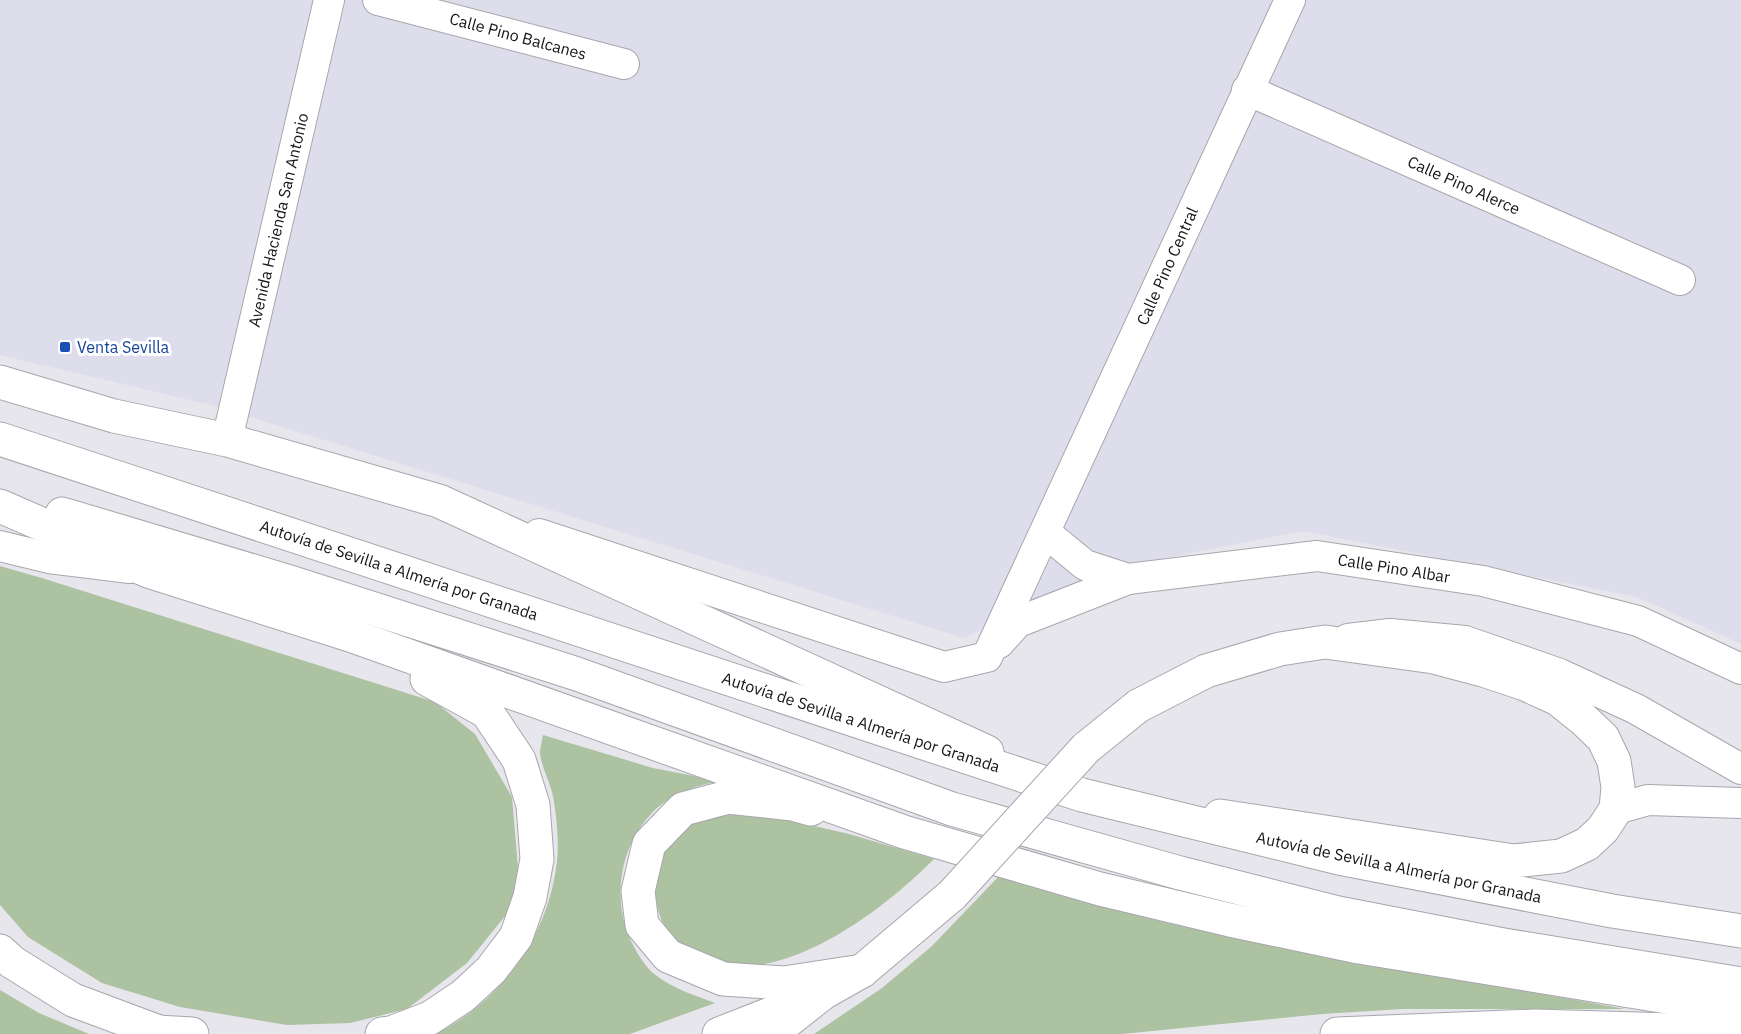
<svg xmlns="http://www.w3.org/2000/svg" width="1741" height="1034" font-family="'IBM Plex Sans',sans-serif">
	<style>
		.built { fill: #deddec }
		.green { fill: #acc2a1 }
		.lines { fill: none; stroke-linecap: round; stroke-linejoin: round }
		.minor-casing { stroke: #a7a6ad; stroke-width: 32 }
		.tertiary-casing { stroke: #a7a6ad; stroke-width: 35 }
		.primary-casing { stroke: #a7a6ad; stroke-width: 35 }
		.trunk-casing { stroke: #a7a6ad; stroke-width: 35 }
		.minor { stroke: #fff; stroke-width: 30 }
		.tertiary { stroke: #fff; stroke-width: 33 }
		.primary { stroke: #fff; stroke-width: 33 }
		.trunk { stroke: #fff; stroke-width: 33 }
		.primary-bridge-casing { stroke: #a7a6ad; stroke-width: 35; stroke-linecap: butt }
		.primary-bridge { stroke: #fff; stroke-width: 33 }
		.transit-dot { fill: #1a4fb4; stroke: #fff; stroke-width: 2 }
		.labels { text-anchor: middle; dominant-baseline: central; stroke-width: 6; stroke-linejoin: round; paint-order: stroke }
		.street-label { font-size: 16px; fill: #151517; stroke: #fff }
		.transit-label { font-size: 16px; fill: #164399; stroke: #fff; text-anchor: start }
	</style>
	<rect width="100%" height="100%" fill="#e7e6ed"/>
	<path class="built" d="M0,0H1741V644L1637,597L1303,531L1119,567L964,638L211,405L0,355Z"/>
	<g class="green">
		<path d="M0,566L45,579L435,702L475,734L512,797L518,868L510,910L467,963L407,1009L350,1023L287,1025L180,1007L102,983L28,937L0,905Z"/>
		<path d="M543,735L653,768L720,781C698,785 674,793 657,808C621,841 611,895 630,939C636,951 643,964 653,973C671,988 694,995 715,1003L630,1034H435C501,1002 549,935 557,861C559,842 557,821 554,802C552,785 542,770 540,753C540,748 542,741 543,735Z"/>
		<path d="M767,815L849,834L934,859C888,906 789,983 717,963C700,959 675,943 666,928C644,893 659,840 695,821C715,810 745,816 767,815Z"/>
		<path d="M1001,874C1057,892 1114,911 1172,924C1322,957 1474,981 1625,1009H1402L1322,1014L1122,1034H814L882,988L932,946Z"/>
		<path d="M0,990L39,1013L89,1034H0Z"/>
	</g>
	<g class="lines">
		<defs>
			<g id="minor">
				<path d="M378,0L624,64"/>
				<path d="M1247,90L1680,280"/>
				<path d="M227,440L329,0"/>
				<path d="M1046,533L1085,565L1128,579L1317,556L1483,581L1638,621L1741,669"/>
				<path d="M539,534L944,667L987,657L1290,0"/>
				<path d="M0,546L49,558L130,568"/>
				<path d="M1348,639L1390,634L1465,641L1560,674L1636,709L1741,769"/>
				<path d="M999,643L1018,622L1128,579"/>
				<path d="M1616,809L1648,800L1741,803"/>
			</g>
			<path id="tertiary" d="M0,382L114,416L227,440L439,501L987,752"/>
			<g id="primary">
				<path d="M1086,748L1138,706L1206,671L1280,649L1325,642L1434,657L1483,670L1525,684L1558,699L1583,719L1603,738L1614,761L1618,787L1616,809L1603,829L1587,844L1561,856L1514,861L1220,816"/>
				<path d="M811,809L793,804L728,797L683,809L649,844L638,891L642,925L668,956L723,979L784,983L862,971"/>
				<path d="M0,951L12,962L73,1000L164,1034"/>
				<path d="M719,1034L793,1005"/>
				<path d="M771,1034L823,993L862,971L952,895"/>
			</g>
			<g id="trunk">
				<path d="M0,439L1082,795L1339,858L1612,911L1741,931"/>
				<path d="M0,506L148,571L350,635L904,832L1100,889L1230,920L1359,947L1741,1009"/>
				<path d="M62,514L290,582L577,674L952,809L1180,873L1338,913L1498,944L1741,984"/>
				<path d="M157,1032L192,1034"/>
				<path d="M382,1034L391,1033L430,1018L463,996L491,970L516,937L530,897L537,859L533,805L519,760L487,712L427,679"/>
				<path d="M1337,1034L1535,1026L1741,1032"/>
			</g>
		</defs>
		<use href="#minor" class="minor-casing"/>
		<use href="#tertiary" class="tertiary-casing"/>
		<use href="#primary" class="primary-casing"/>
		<use href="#trunk" class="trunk-casing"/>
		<use href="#minor" class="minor"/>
		<use href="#tertiary" class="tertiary"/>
		<use href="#primary" class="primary"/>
		<use href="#trunk" class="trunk"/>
		<defs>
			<path id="primary-bridge" d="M952,895L1086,748"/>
		</defs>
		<use href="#primary-bridge" class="primary-bridge-casing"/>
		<use href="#primary-bridge" class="primary-bridge"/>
	</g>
	<rect class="transit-dot" x="59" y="341" width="12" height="12" rx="3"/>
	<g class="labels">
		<g class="street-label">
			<text transform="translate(518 36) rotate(15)">Calle Pino Balcanes</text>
			<text transform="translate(1464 185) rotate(24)">Calle Pino Alerce</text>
			<text transform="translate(278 220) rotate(-77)">Avenida Hacienda San Antonio</text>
			<text transform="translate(1167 266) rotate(-66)">Calle Pino Central</text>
			<text transform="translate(1394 568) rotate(9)">Calle Pino Albar</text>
			<text transform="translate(399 570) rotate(18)">Autovía de Sevilla a Almería por Granada</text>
			<text transform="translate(861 722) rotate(18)">Autovía de Sevilla a Almería por Granada</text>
			<text transform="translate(1399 867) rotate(12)">Autovía de Sevilla a Almería por Granada</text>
		</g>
		<g class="transit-label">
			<text x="77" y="347">Venta Sevilla</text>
		</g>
	</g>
</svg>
